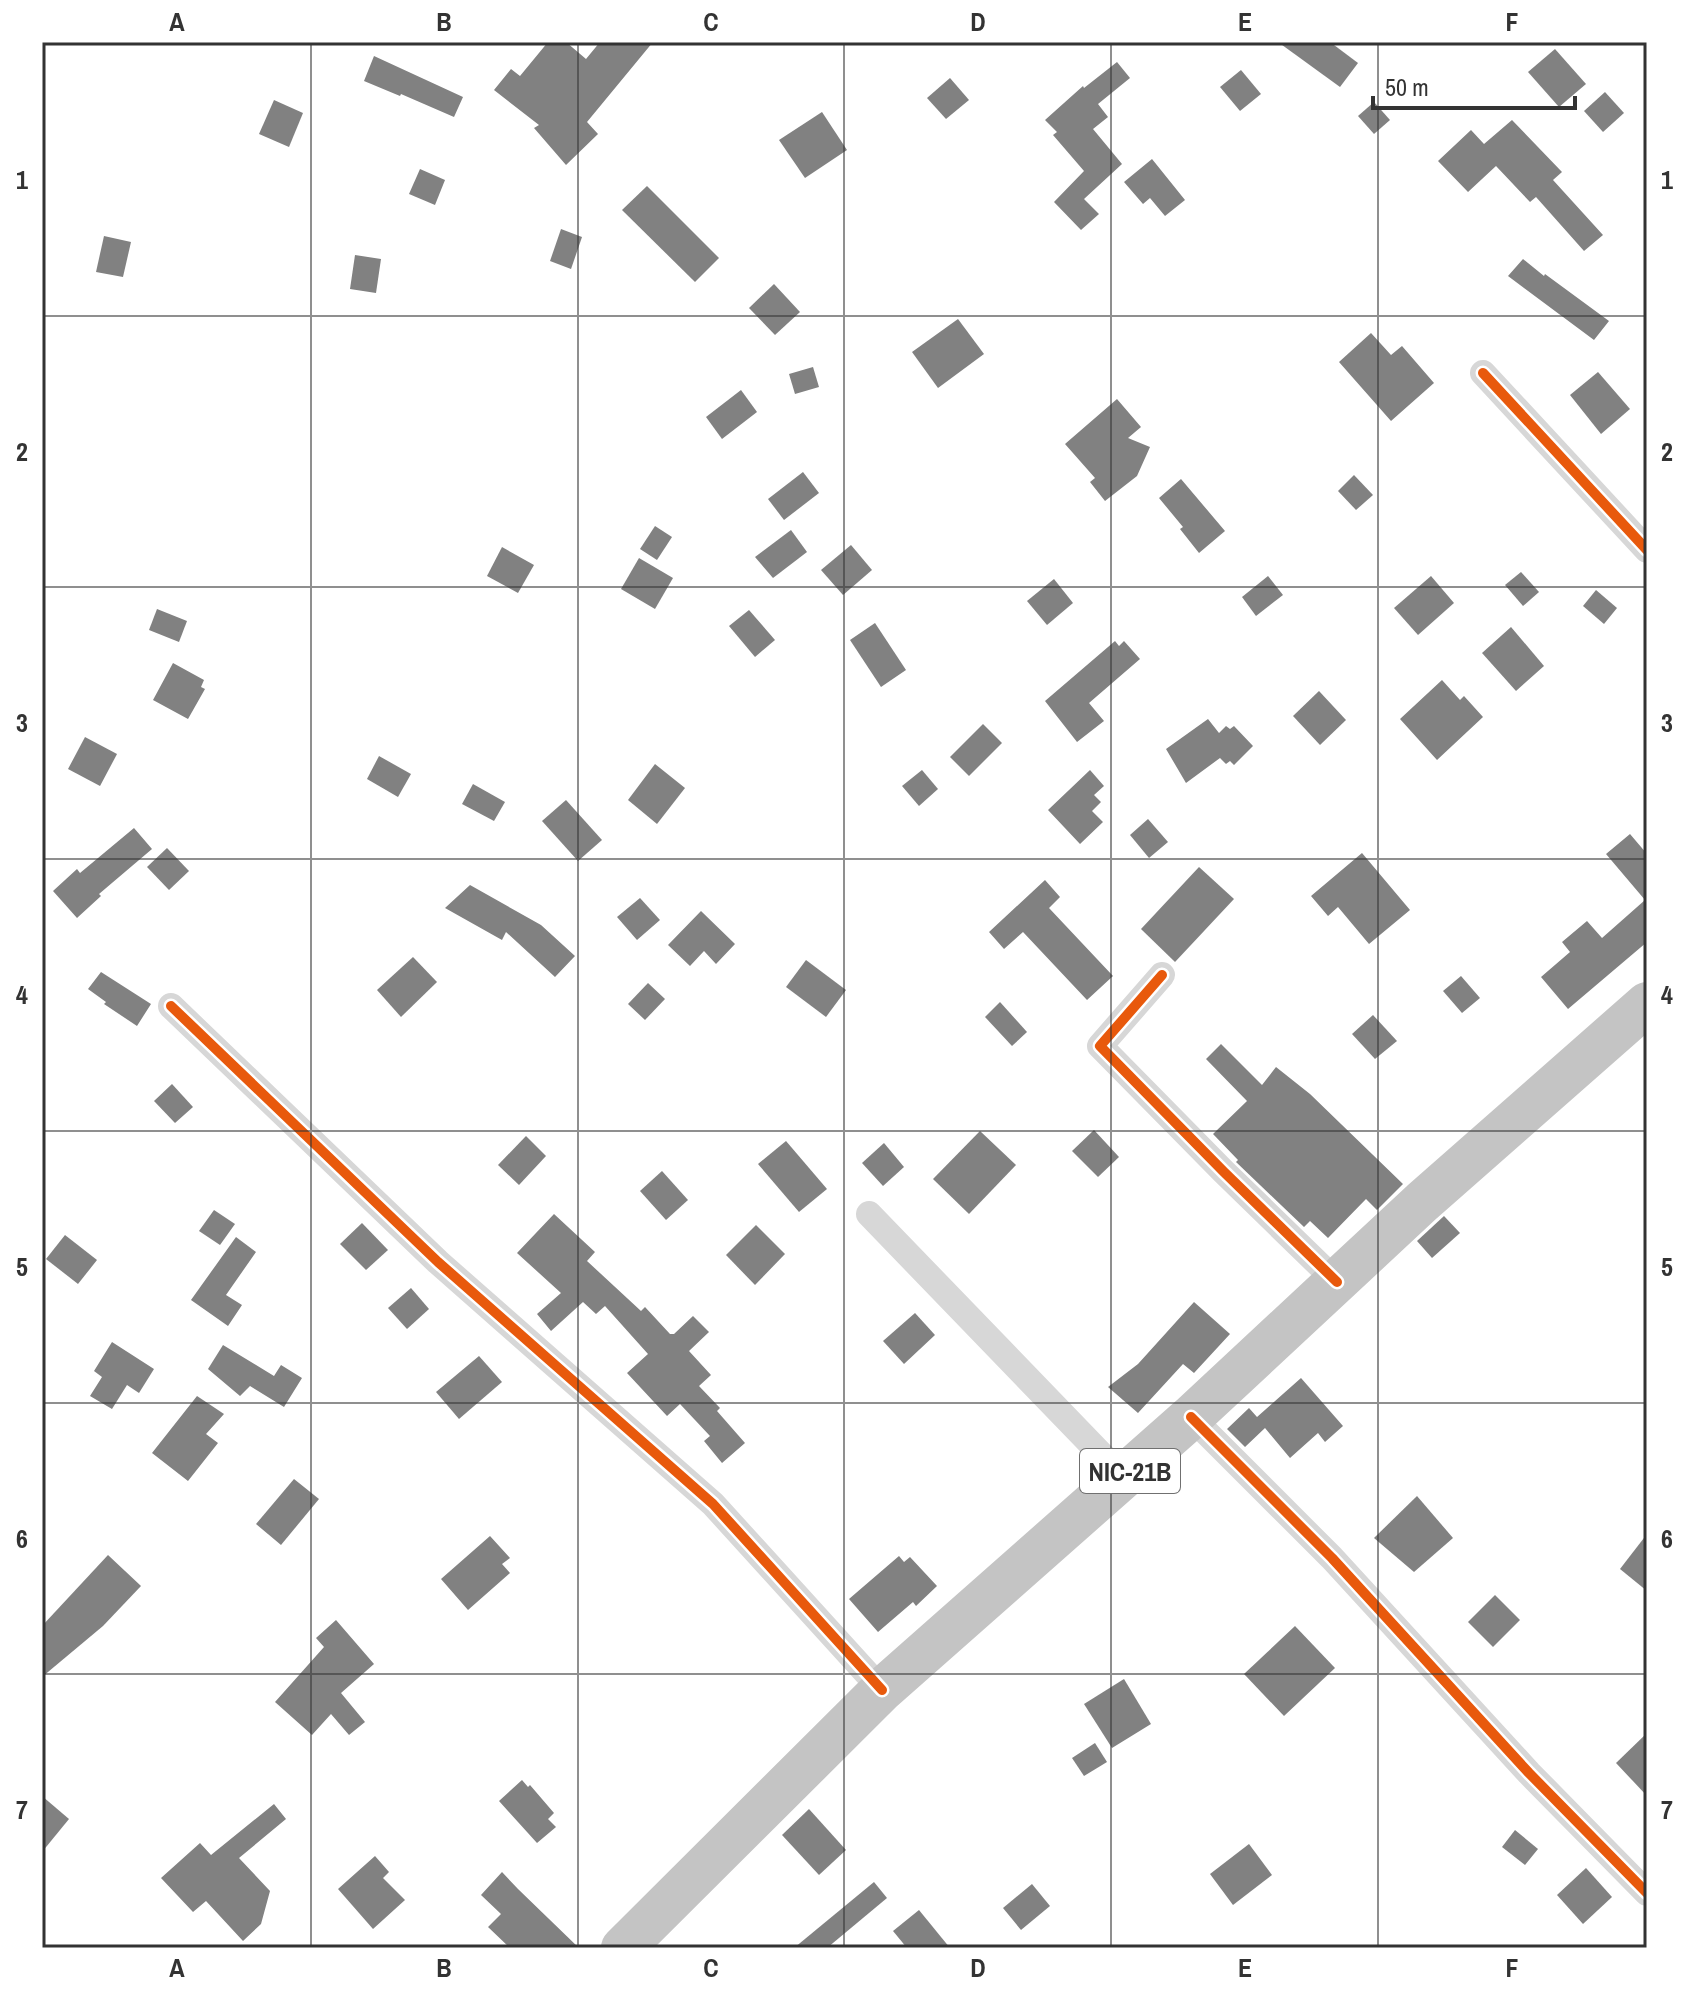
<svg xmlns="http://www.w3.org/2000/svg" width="1689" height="1990" font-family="'Archivo Narrow',sans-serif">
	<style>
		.building { fill: #818181 }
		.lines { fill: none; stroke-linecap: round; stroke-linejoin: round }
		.street { stroke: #d7d7d7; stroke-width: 26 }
		.highway { stroke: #c4c4c4; stroke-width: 44 }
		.cycleway-casing { stroke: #fff; stroke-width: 15 }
		.cycleway { stroke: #e8590c; stroke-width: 10 }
		.grid { fill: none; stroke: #333; stroke-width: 2; stroke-opacity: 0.55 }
		.labels { text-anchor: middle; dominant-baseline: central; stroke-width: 8; stroke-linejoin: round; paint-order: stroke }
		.shield { fill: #fff; stroke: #707070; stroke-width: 2 }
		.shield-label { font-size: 26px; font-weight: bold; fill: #333 }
		.neatline { fill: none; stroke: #333; stroke-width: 3 }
		.grid-label { font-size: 26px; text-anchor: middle; font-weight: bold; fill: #333 }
	</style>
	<rect width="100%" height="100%" fill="#fff"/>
	<g class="building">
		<path d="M548,42H566L586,59L600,42H653L587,122L598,134L566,165L534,128L539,125L494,90L511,69L520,76Z"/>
		<path d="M1278,42H1330L1358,63L1340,87Z"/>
		<path d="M1555,49L1586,84L1559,107L1528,72Z"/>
		<path d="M374,56L463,97L454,117L401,94L400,96L364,81Z"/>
		<path d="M1117,62L1130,78L1098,104L1108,117L1093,129L1122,164L1084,199L1099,214L1081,230L1054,202L1084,171L1053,135L1057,132L1045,120L1083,86L1084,88Z"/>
		<path d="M1241,70L1261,94L1240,111L1220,87Z"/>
		<path d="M950,78L969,100L946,119L927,98Z"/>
		<path d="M1605,92L1624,113L1603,132L1584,111Z"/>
		<path d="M274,100L303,113L289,147L259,134Z"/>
		<path d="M1374,102L1390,120L1374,134L1358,116Z"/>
		<path d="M822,112L847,150L805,178L779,140Z"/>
		<path d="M1512,120L1562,172L1553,180L1603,235L1584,251L1536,197L1530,202L1496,166L1468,192L1438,161L1471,130L1484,144Z"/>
		<path d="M1152,159L1185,200L1165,216L1150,198L1143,204L1124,182Z"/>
		<path d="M420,169L445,180L435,205L409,194Z"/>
		<path d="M647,186L719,258L695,282L622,210Z"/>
		<path d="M561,229L582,237L571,269L550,261Z"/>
		<path d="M104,236L131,242L123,277L96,272Z"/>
		<path d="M355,255L381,259L376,293L350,289Z"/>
		<path d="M1523,259L1544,276L1545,274L1609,321L1594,340L1508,276Z"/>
		<path d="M774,284L800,312L775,335L749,308Z"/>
		<path d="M958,319L984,354L938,388L912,352Z"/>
		<path d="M1371,333L1391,355L1402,346L1434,383L1391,421L1339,362Z"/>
		<path d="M813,367L819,387L795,394L789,374Z"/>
		<path d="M1598,372L1630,409L1601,434L1570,395Z"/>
		<path d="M741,390L757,412L722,439L706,417Z"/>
		<path d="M1117,399L1141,427L1128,438L1150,447L1137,476L1105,501L1090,482L1095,478L1065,444Z"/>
		<path d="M803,472L819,493L784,520L768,499Z"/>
		<path d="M1354,475L1373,495L1356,510L1338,491Z"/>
		<path d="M1181,479L1225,531L1199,553L1180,529L1183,527L1159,498Z"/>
		<path d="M655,526L672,537L657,560L640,549Z"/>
		<path d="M791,530L807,552L773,578L755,557Z"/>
		<path d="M851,545L872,570L843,595L821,570Z"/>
		<path d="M502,547L534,565L518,593L487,576Z"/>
		<path d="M639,558L673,578L655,609L621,589Z"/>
		<path d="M1521,572L1539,592L1523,606L1505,585Z"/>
		<path d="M1268,576L1283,595L1256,616L1242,597Z"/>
		<path d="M1431,576L1454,603L1418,635L1394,608Z"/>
		<path d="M1054,579L1073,603L1047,625L1027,601Z"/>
		<path d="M1596,590L1617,608L1604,624L1583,606Z"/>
		<path d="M157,609L187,621L179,642L149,630Z"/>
		<path d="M749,610L775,640L755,657L729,626Z"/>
		<path d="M875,623L906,670L881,687L850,640Z"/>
		<path d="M1511,627L1544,666L1516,691L1482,653Z"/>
		<path d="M1115,641L1119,646L1124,641L1140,659L1089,703L1104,721L1077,742L1045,701Z"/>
		<path d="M173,663L204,680L201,687L205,689L188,719L153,700Z"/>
		<path d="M1442,680L1460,700L1464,696L1483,717L1437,760L1400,719Z"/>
		<path d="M1319,691L1346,720L1320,745L1293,716Z"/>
		<path d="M1208,719L1219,733L1226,726L1230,729L1234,726L1253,746L1234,765L1230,761L1226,764L1220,758L1186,783L1166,749Z"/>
		<path d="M983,724L1002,743L969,776L950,757Z"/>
		<path d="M85,737L117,754L100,786L68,769Z"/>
		<path d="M379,756L411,774L398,797L367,779Z"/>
		<path d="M655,764L685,788L657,824L628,800Z"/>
		<path d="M922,770L938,789L919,806L902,786Z"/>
		<path d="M1090,770L1104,786L1094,795L1101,802L1092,811L1103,822L1080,844L1048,810Z"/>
		<path d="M473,784L505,802L494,821L462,804Z"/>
		<path d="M566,800L602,840L578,861L542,821Z"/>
		<path d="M1148,819L1168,842L1149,858L1130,835Z"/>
		<path d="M134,828L152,849L99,894L101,896L77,918L53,891L77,869L80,873Z"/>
		<path d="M1630,834L1647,854V942L1568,1009L1541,977L1570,952L1562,942L1587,921L1602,938L1645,900L1606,854Z"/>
		<path d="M167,848L189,871L169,890L147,867Z"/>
		<path d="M1362,853L1410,910L1369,944L1338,907L1328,916L1311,896Z"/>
		<path d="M1199,867L1234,899L1175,962L1141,929Z"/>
		<path d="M1045,880L1060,897L1049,908L1113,976L1087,1000L1023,932L1004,949L989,932Z"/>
		<path d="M470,885L541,925L575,956L555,977L506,932L502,940L445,908Z"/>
		<path d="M640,898L660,920L637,940L617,917Z"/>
		<path d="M701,911L735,944L716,964L704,951L690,966L668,945Z"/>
		<path d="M413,957L437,982L401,1017L377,990Z"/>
		<path d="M806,960L846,990L826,1017L786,987Z"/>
		<path d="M101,972L151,1004L137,1026L104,1004L106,1002L88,989Z"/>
		<path d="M1461,976L1480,998L1462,1013L1443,991Z"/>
		<path d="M648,983L665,999L645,1020L628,1004Z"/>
		<path d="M1000,1002L1027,1032L1012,1046L985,1017Z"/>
		<path d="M1373,1015L1397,1041L1375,1059L1352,1034Z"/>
		<path d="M1221,1044L1262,1085L1276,1067L1310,1094L1403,1184L1377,1210L1366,1199L1328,1238L1310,1221L1304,1227L1236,1162L1238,1160L1213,1134L1247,1101L1206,1059Z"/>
		<path d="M172,1084L193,1107L175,1123L154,1101Z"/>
		<path d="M1094,1130L1119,1157L1098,1177L1072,1151Z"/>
		<path d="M980,1131L1016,1165L969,1214L933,1179Z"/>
		<path d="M526,1136L546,1156L519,1185L498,1165Z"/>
		<path d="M786,1141L827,1189L799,1212L758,1164Z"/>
		<path d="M884,1143L904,1167L883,1186L862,1163Z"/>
		<path d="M662,1171L688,1200L666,1220L640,1191Z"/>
		<path d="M214,1210L235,1224L220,1245L199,1231Z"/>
		<path d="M554,1214L595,1252L587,1261L641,1311L645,1307L670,1334H674L693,1316L709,1332L689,1351L711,1375L699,1386L720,1408L717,1411L745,1443L722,1463L704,1441L710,1436L680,1404L667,1416L627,1373L648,1354L605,1306L596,1314L583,1302L551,1331L537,1314L561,1293L517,1253Z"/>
		<path d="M1444,1216L1460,1233L1432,1258L1417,1241Z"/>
		<path d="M362,1223L388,1250L366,1270L340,1244Z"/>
		<path d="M756,1225L785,1254L755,1285L726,1255Z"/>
		<path d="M65,1235L97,1260L78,1284L46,1259Z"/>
		<path d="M236,1237L256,1252L226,1295L242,1305L228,1326L191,1300Z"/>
		<path d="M411,1288L429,1309L407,1329L388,1308Z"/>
		<path d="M1194,1302L1230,1334L1194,1373L1183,1364L1138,1413L1108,1387L1138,1364Z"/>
		<path d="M915,1313L935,1335L904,1364L883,1341Z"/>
		<path d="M112,1342L154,1369L139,1393L127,1385L112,1409L90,1396L102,1377L94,1371Z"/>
		<path d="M223,1345L274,1376L281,1365L302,1378L284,1407L250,1386L240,1396L208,1369Z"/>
		<path d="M479,1356L502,1382L459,1419L436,1392Z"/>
		<path d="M1301,1378L1343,1426L1325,1442L1318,1433L1290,1458L1265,1428L1245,1447L1227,1429L1249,1408L1257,1417Z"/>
		<path d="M197,1396L224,1414L206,1434L218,1443L188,1481L152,1453Z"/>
		<path d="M294,1479L319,1499L281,1545L256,1524Z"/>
		<path d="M1417,1496L1453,1538L1414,1572L1374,1538Z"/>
		<path d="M1647,1534V1591L1620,1569Z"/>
		<path d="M490,1536L510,1558L502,1564L510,1573L468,1610L441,1579Z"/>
		<path d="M108,1555L141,1586L103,1626L42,1677V1626Z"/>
		<path d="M899,1556L904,1562L910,1557L937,1586L916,1606L913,1602L878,1632L849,1599Z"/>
		<path d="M1495,1595L1520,1620L1493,1647L1468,1622Z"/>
		<path d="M336,1620L374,1664L341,1693L365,1722L349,1735L331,1714L312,1735L275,1702L324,1647L316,1638Z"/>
		<path d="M1295,1626L1335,1668L1284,1716L1244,1674Z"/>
		<path d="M1124,1679L1151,1724L1112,1748L1084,1704Z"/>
		<path d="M1647,1733V1796L1616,1763Z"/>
		<path d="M1095,1743L1107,1762L1084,1776L1072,1758Z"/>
		<path d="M522,1780L528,1787L530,1785L554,1813L548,1819L556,1827L537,1843L499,1801Z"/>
		<path d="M42,1796L69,1819L42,1852Z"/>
		<path d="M274,1804L286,1819L239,1858L270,1891L261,1924L243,1941L206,1901L193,1912L161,1878L200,1843L211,1855Z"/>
		<path d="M809,1809L846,1850L819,1875L782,1835Z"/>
		<path d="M1515,1830L1538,1849L1525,1865L1502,1847Z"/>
		<path d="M1249,1844L1272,1875L1233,1905L1210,1874Z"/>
		<path d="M375,1856L389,1872L383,1878L405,1900L373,1929L338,1889Z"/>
		<path d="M1586,1868L1612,1897L1583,1924L1557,1895Z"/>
		<path d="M502,1872L518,1889L579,1948H510L488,1927L501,1914L481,1895Z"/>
		<path d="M874,1882L887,1898L827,1948H794Z"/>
		<path d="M1032,1884L1050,1906L1021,1930L1003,1908Z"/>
		<path d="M919,1910L950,1948H907L893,1931Z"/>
	</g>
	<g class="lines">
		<g class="street">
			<path d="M1483,373L1647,550"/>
			<path d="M1162,975L1100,1046L1224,1172L1337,1282"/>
			<path d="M171,1006L438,1262L713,1504L882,1690"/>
			<path d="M869,1214L1123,1477"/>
			<path d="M1191,1417L1332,1558L1529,1773L1647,1893"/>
		</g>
		<path class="highway" d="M623,1948L882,1690L1191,1417L1422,1202L1647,1004"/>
		<defs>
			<g id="cycleway">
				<path d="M1483,373L1647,550"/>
				<path d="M1162,975L1100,1046L1224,1172L1337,1282"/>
				<path d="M171,1006L438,1262L713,1504L882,1690"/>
				<path d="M1191,1417L1332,1558L1529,1773L1647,1893"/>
			</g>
		</defs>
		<use href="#cycleway" class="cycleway-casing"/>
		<use href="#cycleway" class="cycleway"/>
	</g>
	<path class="grid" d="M311,42V1948M578,42V1948M844,42V1948M1111,42V1948M1378,42V1948M42,316H1647M42,587H1647M42,859H1647M42,1131H1647M42,1403H1647M42,1674H1647"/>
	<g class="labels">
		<rect class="shield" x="1080" y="1449" width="100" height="44" rx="6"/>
		<g class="shield-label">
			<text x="1130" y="1471">NIC-21B</text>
		</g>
	</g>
	<rect width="1689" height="1990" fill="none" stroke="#ffffff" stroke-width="88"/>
	<path d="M1373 96v12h202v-12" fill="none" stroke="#333333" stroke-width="4"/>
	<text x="1385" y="96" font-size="24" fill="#333333" stroke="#ffffff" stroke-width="6" paint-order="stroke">50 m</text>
	<rect x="44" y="44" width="1601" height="1902" class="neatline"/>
	<g class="grid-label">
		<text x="177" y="31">A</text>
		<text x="444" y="31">B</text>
		<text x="711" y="31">C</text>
		<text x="978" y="31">D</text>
		<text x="1245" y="31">E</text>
		<text x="1512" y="31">F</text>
		<text x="22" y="189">1</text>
		<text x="1667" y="189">1</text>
		<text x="22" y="461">2</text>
		<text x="1667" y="461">2</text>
		<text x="22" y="732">3</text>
		<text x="1667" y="732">3</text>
		<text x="22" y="1004">4</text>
		<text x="1667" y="1004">4</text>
		<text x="22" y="1276">5</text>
		<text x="1667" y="1276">5</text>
		<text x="22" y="1548">6</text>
		<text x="1667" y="1548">6</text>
		<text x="22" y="1819">7</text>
		<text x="1667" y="1819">7</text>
		<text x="177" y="1977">A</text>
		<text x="444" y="1977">B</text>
		<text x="711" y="1977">C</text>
		<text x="978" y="1977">D</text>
		<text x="1245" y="1977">E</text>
		<text x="1512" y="1977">F</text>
	</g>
</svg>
